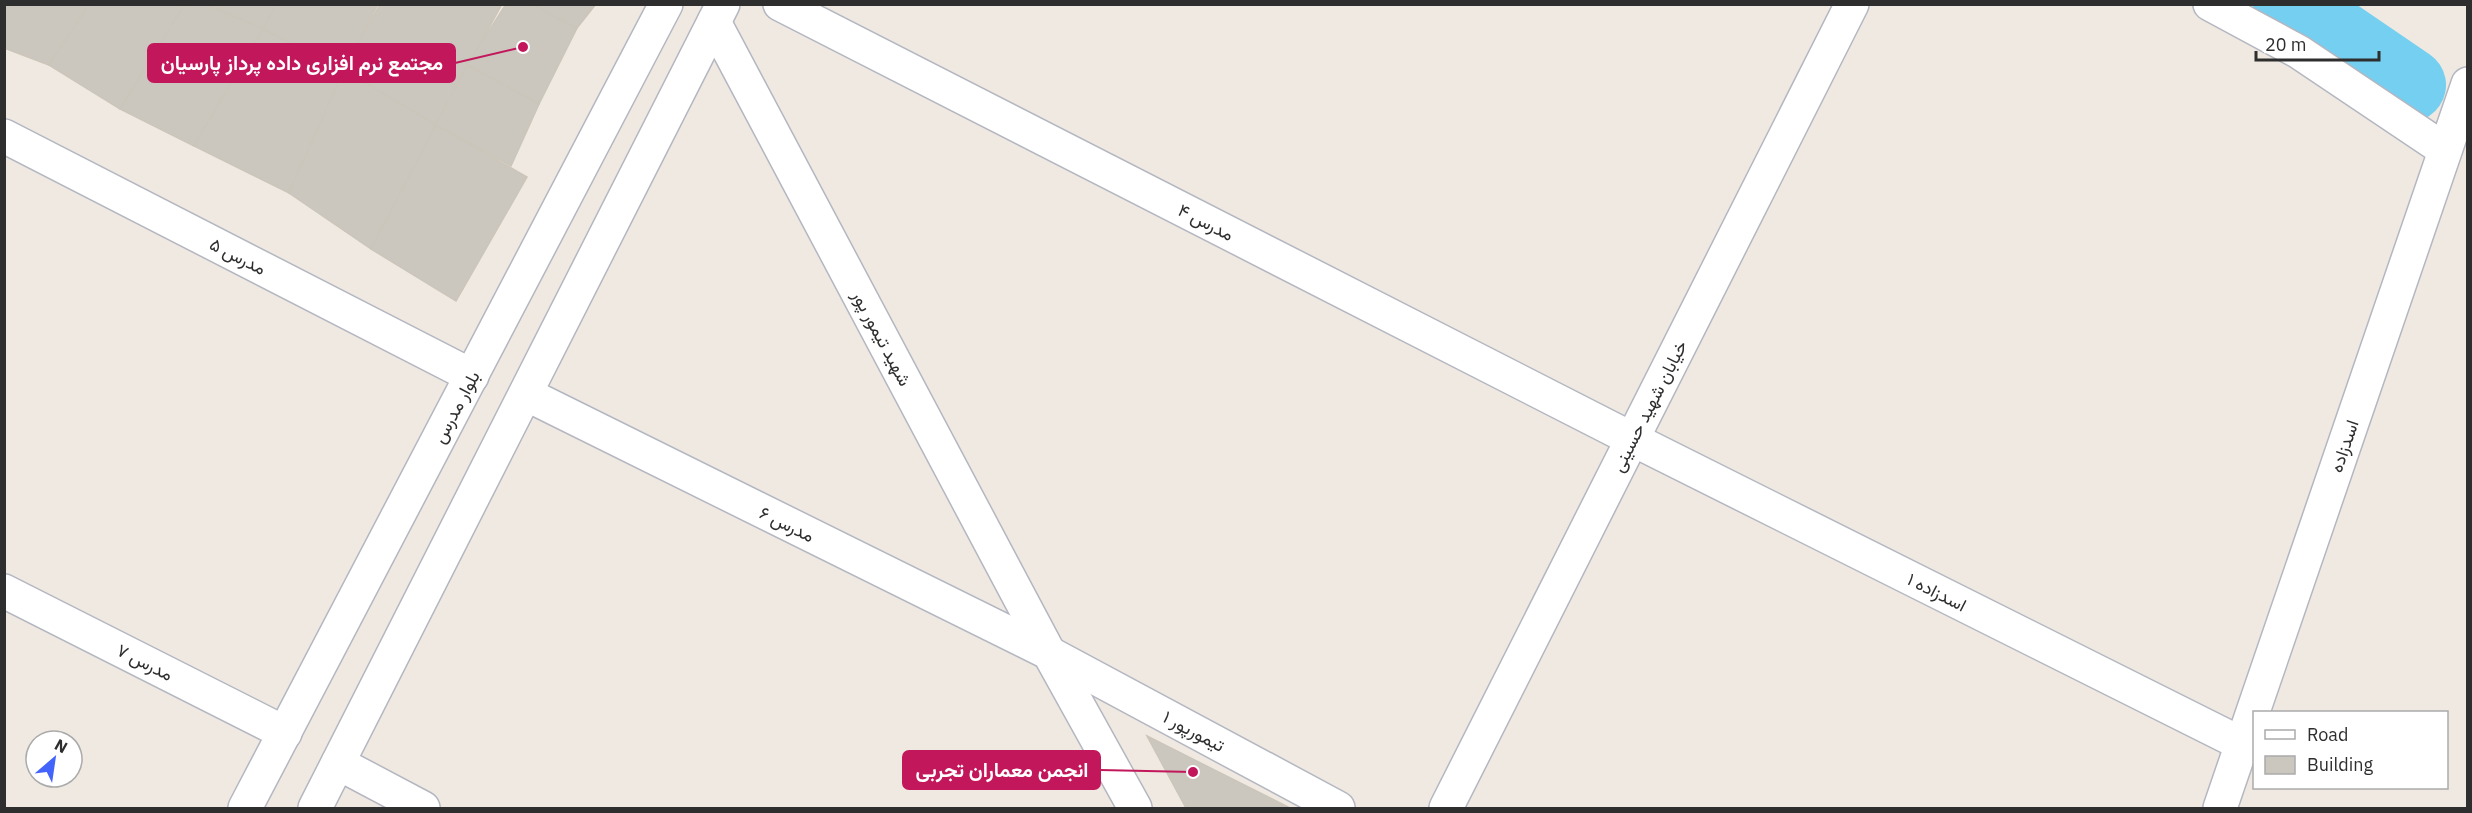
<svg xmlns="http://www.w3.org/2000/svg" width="2472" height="813" font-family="'IBM Plex Sans',Vazirmatn,sans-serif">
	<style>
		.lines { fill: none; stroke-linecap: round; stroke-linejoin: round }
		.river { stroke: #75cff0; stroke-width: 74 }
		.building { fill: #cbc7bf; stroke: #cbc5ba; stroke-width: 1.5 }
		.minor-casing { stroke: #b4b7c1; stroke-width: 36 }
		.tertiary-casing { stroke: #b4b7c1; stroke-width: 36 }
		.minor { stroke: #fff; stroke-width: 33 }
		.tertiary { stroke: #fff; stroke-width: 33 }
		.labels { text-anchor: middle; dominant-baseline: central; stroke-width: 4.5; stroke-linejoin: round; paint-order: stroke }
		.street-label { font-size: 18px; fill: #2e2e2e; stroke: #fff }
		.leader { fill: none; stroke: #c2185b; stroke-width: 2 }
		.callout-dot { fill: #c2185b; stroke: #fff; stroke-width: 2 }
		.callout { fill: #c2185b; stroke: #c2185b; stroke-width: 2 }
		.callout-label { font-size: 20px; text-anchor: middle; font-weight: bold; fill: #fff }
	</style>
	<rect width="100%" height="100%" fill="#efe9e1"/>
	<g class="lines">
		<path class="river" d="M2290,4L2409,85"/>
	</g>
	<g class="building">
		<path d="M4,4H90L49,65L4,48Z"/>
		<path d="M90,4H185L120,109L49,65Z"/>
		<path d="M185,4H206L263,29L194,146L120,109Z"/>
		<path d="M206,4H276L263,29Z"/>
		<path d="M276,4H378L344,70L263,29Z"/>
		<path d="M380,4H502L436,125L344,70Z"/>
		<path d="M506,4H531L577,28L539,104L467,65Z"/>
		<path d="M531,4H596L577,28Z"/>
		<path d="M263,29L344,70L289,193L194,146Z"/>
		<path d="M467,65L539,104L511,166L436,125Z"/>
		<path d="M344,70L436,125L371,249L289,193Z"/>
		<path d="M436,125L527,177L456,301L371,249Z"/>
		<path d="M1147,736L1290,808H1186Z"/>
	</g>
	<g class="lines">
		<defs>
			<g id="minor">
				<path d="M780,4L1632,439L2242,744"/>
				<path d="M2210,4L2299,52L2445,150"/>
				<path d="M4,136L472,376"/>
				<path d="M526,394L1049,653L1338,808"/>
				<path d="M4,591L285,733"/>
				<path d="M338,763L423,808"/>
				<path d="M1446,808L1852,4"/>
			</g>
			<g id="tertiary">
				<path d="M714,22L1049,653L1135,808"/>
				<path d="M245,808L666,4"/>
				<path d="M315,808L723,4"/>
				<path d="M2220,808L2468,84"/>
			</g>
		</defs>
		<use href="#minor" class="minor-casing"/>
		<use href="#tertiary" class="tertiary-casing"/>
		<use href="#minor" class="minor"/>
		<use href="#tertiary" class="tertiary"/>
	</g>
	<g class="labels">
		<g class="street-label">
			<text transform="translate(1206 222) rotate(27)">مدرس ۴</text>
			<text transform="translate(238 256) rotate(27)">مدرس ۵</text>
			<text transform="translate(882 338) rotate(62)">شهید تیمور پور</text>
			<text transform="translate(1649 406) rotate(-63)">خیابان شهید حسینی</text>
			<text transform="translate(456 407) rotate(-62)">بلوار مدرس</text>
			<text transform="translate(2344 446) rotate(-71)">اسدزاده</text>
			<text transform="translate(787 524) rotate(26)">مدرس ۶</text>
			<text transform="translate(1937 592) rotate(27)">اسدزاده ۱</text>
			<text transform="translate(145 662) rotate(27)">مدرس ۷</text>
			<text transform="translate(1194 731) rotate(28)">تیمورپور ۱</text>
		</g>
	</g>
	<path class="leader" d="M523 47L455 63M1193 772L1100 770"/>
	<g class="callout-dot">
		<circle cx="523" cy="47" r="6"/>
		<circle cx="1193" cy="772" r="6"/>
	</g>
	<g class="callout">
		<rect x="148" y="44" width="307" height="38" rx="6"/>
		<rect x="903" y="751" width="197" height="38" rx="6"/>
	</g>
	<g class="callout-label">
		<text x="302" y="70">مجتمع نرم افزاری داده پرداز پارسیان</text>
		<text x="1002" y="777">انجمن معماران تجربی</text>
	</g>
	<rect width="2472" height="813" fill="none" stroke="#2e2e2e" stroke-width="12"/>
	<rect x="2253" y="711" width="195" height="78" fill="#ffffff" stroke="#ababab" stroke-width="1.5"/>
	<rect x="2265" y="730" width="30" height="9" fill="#ffffff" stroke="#ababab" stroke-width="1.5"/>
	<text x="2307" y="741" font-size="18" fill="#2e2e2e">Road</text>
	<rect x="2265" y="756" width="30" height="18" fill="#cbc7bf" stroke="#ababab" stroke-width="1.5"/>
	<text x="2307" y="771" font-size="18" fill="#2e2e2e">Building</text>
	<g transform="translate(54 759) rotate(29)"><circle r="28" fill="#ffffff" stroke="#ababab" stroke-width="1.5"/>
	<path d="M0-4.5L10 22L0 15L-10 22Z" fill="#4264fb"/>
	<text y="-9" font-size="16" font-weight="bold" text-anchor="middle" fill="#2e2e2e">N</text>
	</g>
	<path d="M2256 51v9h123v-9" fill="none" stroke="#2e2e2e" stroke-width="3"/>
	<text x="2265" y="51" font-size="18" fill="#2e2e2e" stroke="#ffffff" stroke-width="4.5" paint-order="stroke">20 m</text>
</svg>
